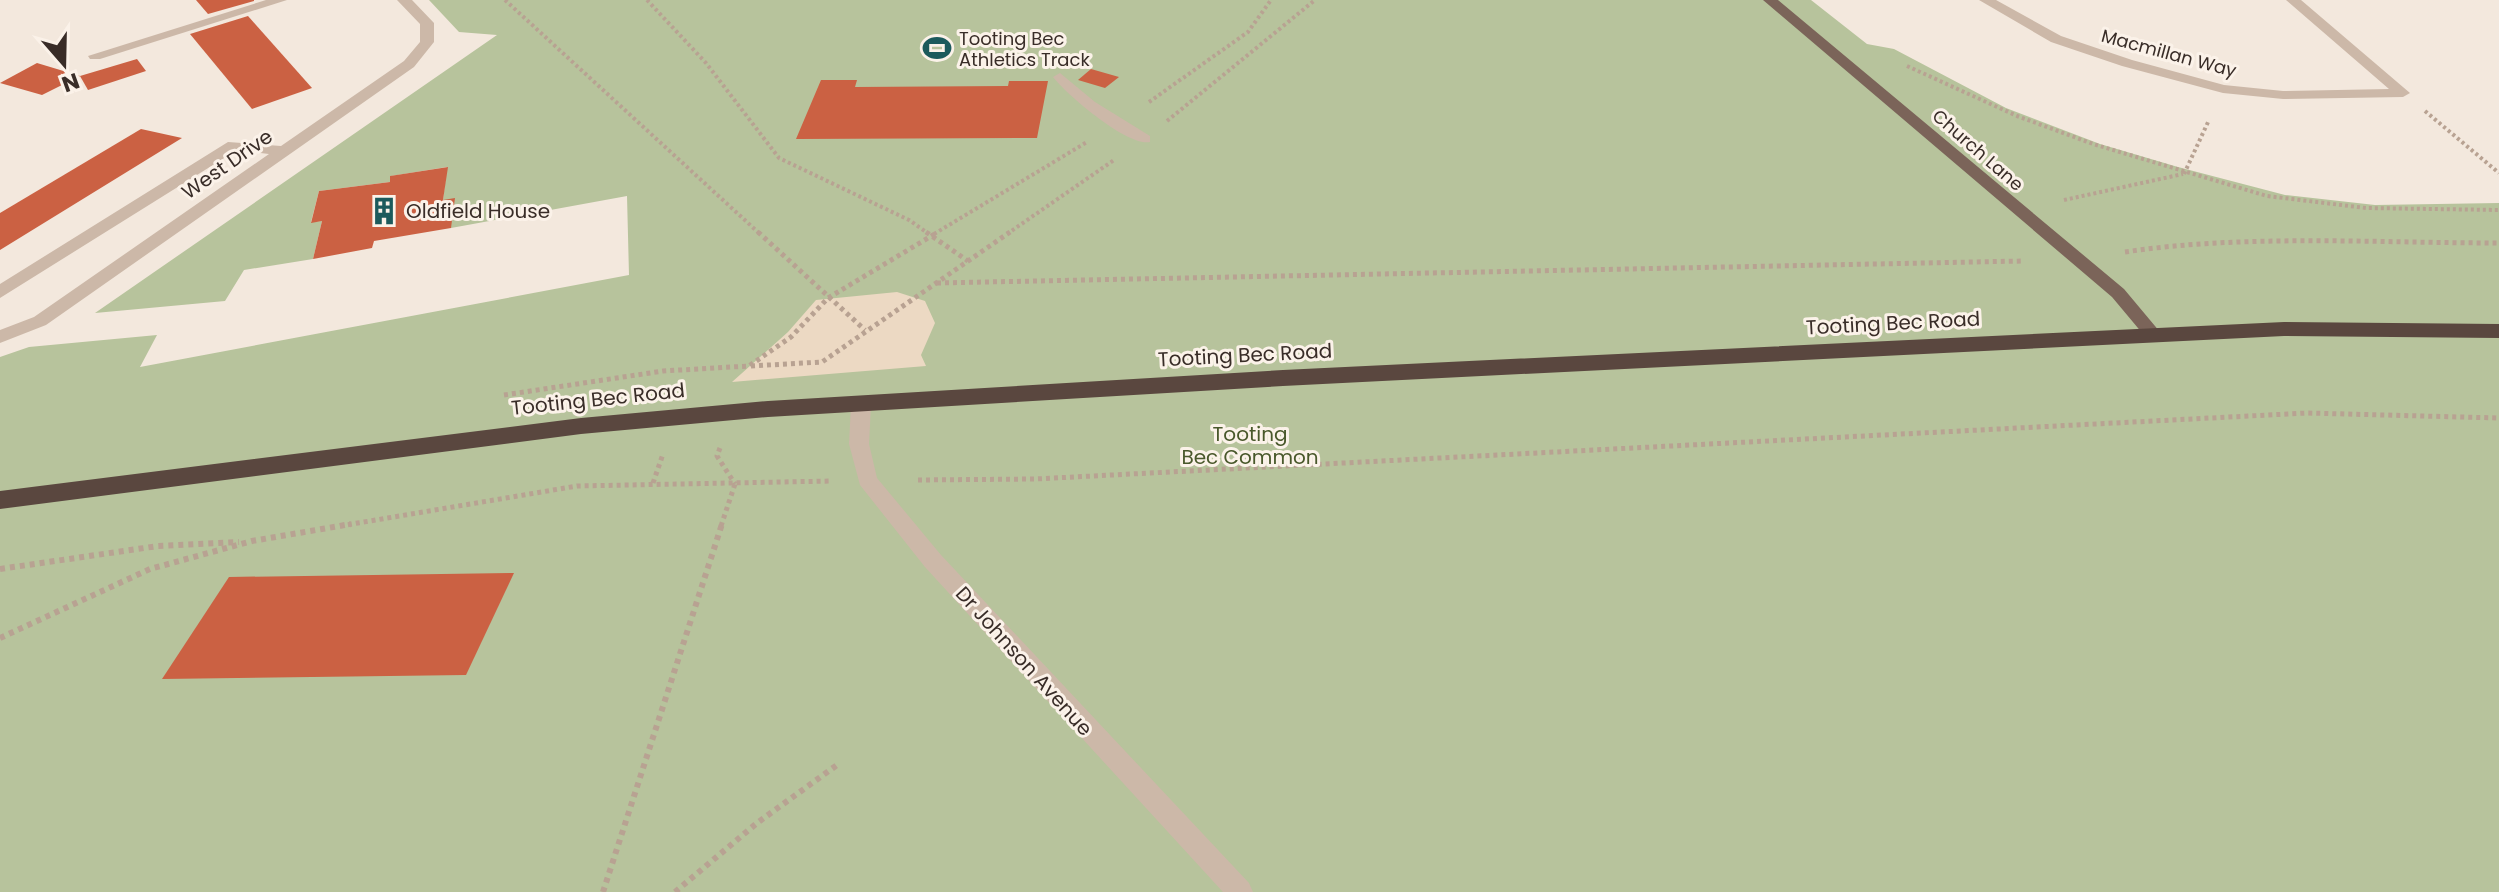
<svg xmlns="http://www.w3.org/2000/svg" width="2499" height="892" font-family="Poppins,sans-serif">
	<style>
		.green { fill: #b7c39c }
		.plaza { fill: #ecd9c3 }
		.building { fill: #cb6143 }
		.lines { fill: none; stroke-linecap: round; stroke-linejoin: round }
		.path-far2 { stroke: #b8a292; stroke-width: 4; stroke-dasharray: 3 3; stroke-linecap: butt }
		.path-far1 { stroke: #b8a292; stroke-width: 5; stroke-dasharray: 4 4; stroke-linecap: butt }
		.path { stroke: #b8a292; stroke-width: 6; stroke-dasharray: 5 5; stroke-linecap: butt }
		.minor { fill: #ccb8a8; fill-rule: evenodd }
		.major { fill: #7b6459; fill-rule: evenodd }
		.highway { fill: #5a473f; fill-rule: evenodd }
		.labels { text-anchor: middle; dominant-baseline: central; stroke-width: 6; stroke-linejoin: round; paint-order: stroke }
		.far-poi-label { font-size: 18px; fill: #392d28; stroke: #fbf2e9; text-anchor: start }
		.far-street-label { font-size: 18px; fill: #392d28; stroke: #fbf2e9 }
		.street-label { font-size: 20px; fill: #392d28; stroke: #fbf2e9 }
		.poi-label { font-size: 20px; fill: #392d28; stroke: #fbf2e9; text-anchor: start }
		.park-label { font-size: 20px; fill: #49582b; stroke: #fbf2e9 }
	</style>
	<rect width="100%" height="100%" fill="#f3e8dd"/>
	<path class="green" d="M429,0H1811L1867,44L1894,49L2006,108L2100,144L2178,167L2285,195L2375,205L2499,203V892H0V357L29,347L157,335L140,367L629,275L627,196L451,228L443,200L447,167L391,176L390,182L319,191L311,222L322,221L313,259L244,270L225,301L95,313L497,35L459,32Z"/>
	<path class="plaza" d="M897,292L925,301L935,323L921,355L926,366L732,382L788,332L816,300Z"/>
	<g class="building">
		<path d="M196,0H254V1L208,14Z"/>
		<path d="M248,16L312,88L252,109L190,34Z"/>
		<path d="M137,59L146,71L88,90L80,76Z"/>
		<path d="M37,63L80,76L42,95L0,83Z"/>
		<path d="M1091,69L1119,77L1105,88L1078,80Z"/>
		<path d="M821,80H857L855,87L1008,86L1009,81H1048L1037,138L796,139Z"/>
		<path d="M141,129L182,138L0,250V213Z"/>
		<path d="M448,167L443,200L455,198L451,228L374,241L372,248L313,259L322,221L311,223L319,191L390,182V176Z"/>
		<path d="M514,573L466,675L162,679L229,577Z"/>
	</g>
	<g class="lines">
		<g class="path-far2">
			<path d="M505,0L760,234"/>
			<path d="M647,0L706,63L779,158L909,220L929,234"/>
			<path d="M1907,66L2017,116L2093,144L2267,196L2366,208L2499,210"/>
			<path d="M1149,102L1248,32L1271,0"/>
			<path d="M2425,111L2499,173"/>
			<path d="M1167,121L1315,0"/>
			<path d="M2184,174L2209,120"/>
			<path d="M2064,200L2183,174"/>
			<path d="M934,234L1087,142"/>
			<path d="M1007,234L1114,160"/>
		</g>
		<g class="path-far1">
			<path d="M758,232L865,330"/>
			<path d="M926,232L968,261"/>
			<path d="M2125,252C2244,234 2378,243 2499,243"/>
			<path d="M937,283L2023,261"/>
			<path d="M751,366L822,362L1010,232"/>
			<path d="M504,395L663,371L749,366L791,337L828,298L938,232"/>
			<path d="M720,448L717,456L735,484"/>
			<path d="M918,480L1035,479L2307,413L2499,418"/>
			<path d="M653,483L663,454"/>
			<path d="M340,526L577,486L832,481"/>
			<path d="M721,526L735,484"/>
		</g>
		<g class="path">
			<path d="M0,569L158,546L239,542"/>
			<path d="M0,638L150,569L252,541L351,524"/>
			<path d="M603,892L722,524"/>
			<path d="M675,892L757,823L837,765"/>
		</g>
		<g class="minor">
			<path d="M266,0H287L100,59H90L88,56Z"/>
			<path d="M397,0H412L434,23V42L414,67L46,325L0,343V330L34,317L269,154L237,150L0,298V284L228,142L281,146L404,61L420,42V24Z"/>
			<path d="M1979,0H1996L2061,36L2132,60L2224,85L2283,91L2389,89L2286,0H2301L2410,93L2403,97L2283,99L2223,93L2122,66L2051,42Z"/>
			<path d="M1060,73L1095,102L1150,136V142C1128,147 1067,95 1053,77Z"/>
			<path d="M861,398L871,405L869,444L877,478L941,555L1249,883L1253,892H1223L925,567L860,485L849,444L851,405Z"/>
		</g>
		<path class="major" d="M1763,0H1778L2124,289L2160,332L2163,336L2160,340H2148L2112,297Z"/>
		<path class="highway" d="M2284,322L2499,324V338L2284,336L1283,386L768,417L581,434L0,509V491L581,418L768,401L1283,370Z"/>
	</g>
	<defs>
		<symbol id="stadium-bare" viewBox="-9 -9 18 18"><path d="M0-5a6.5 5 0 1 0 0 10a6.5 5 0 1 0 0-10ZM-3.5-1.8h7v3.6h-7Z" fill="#1c5a5c" stroke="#fbf2e9" stroke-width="2.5" paint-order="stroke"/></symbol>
		<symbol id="building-bare" viewBox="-9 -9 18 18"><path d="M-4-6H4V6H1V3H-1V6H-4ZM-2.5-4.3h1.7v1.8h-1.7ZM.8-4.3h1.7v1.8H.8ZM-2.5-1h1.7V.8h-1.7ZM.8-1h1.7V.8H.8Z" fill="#1c5a5c" stroke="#fbf2e9" stroke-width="2.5" paint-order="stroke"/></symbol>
	</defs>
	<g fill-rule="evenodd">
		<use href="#stadium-bare" x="917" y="28" width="40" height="40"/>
		<use href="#building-bare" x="364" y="191" width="40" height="40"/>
	</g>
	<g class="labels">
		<g class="far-poi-label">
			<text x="959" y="38">Tooting Bec<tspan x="959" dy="21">Athletics Track</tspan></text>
		</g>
		<g class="far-street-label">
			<text transform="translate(2169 53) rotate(15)">Macmillan Way</text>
			<text transform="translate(1978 150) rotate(41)">Church Lane</text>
		</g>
		<g class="street-label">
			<text transform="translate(227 164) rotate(-35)">West Drive</text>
			<text transform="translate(1893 323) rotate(-3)">Tooting Bec Road</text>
			<text transform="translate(1245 355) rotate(-3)">Tooting Bec Road</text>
			<text transform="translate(598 399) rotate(-6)">Tooting Bec Road</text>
			<text transform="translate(1024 661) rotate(48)">Dr Johnson Avenue</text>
		</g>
		<g class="poi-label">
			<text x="406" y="211">Oldfield House</text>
		</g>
		<g class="park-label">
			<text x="1250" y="434">Tooting<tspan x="1250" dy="23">Bec Common</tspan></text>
		</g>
	</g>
	<g transform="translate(64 64) rotate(160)" stroke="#fbf2e9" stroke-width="6" paint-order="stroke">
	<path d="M0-6L14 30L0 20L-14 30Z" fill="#392d28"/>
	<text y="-12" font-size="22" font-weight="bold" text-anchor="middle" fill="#392d28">N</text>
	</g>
</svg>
